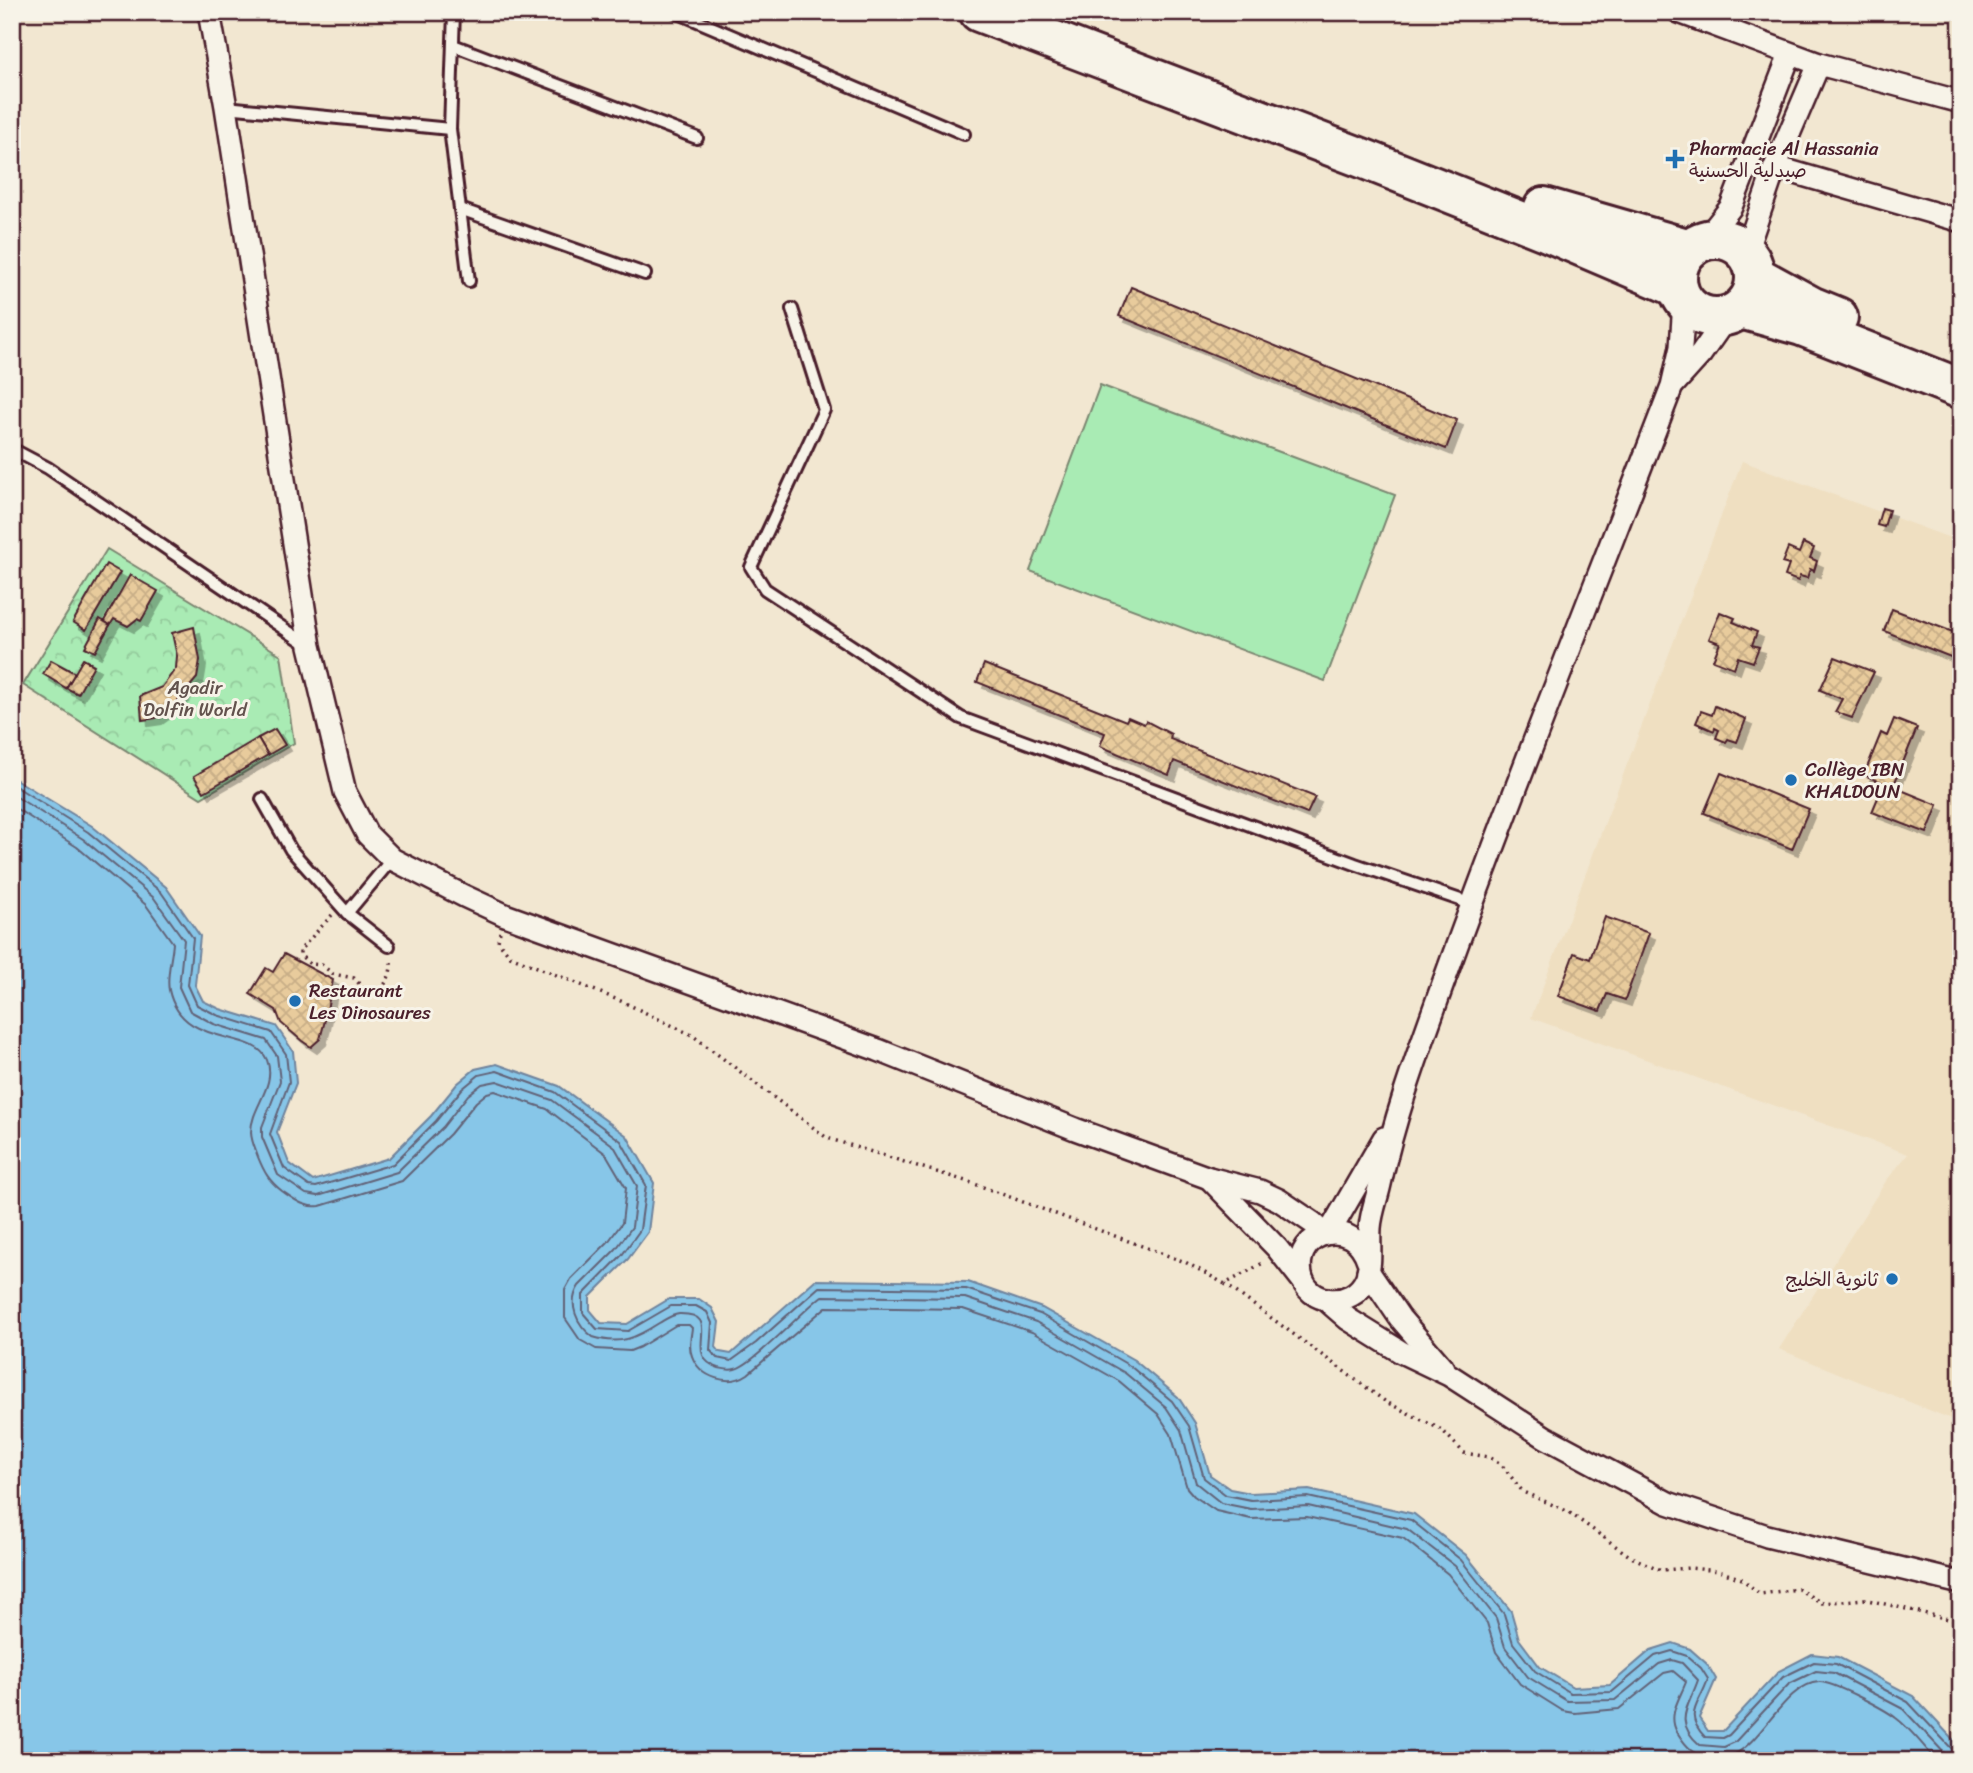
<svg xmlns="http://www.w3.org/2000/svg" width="1973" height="1773" font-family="Sriracha,'Playpen Sans Arabic',sans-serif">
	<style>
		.built { fill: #efdfc1 }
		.green { fill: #a9ebb4; stroke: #7a8570; stroke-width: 2 }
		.park { fill: url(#park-crowns); stroke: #7a8570; stroke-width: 2 }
		.water { fill: #87c6e8; stroke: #6f839c; stroke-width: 2 }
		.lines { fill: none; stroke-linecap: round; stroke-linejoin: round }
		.shore { stroke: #626277; stroke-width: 2 }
		.building { fill: url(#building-cross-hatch); stroke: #4a1f2b; stroke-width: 2; filter: url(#shadow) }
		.lane-casing { stroke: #4a1f2b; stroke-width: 16 }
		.street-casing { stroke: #4a1f2b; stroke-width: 26 }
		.highway-casing { stroke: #4a1f2b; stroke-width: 44 }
		.path { stroke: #4a1f2b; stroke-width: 3.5; stroke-dasharray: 2 5; stroke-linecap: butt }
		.lane { stroke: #f7f3e8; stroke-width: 10 }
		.street { stroke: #f7f3e8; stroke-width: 21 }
		.highway { stroke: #f7f3e8; stroke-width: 38 }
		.poi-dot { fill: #1f6fb2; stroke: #f7f3e8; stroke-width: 2.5 }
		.labels { text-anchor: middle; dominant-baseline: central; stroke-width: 6; stroke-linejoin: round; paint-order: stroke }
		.poi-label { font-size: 19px; fill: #4a1f2b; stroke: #f7f3e8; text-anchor: start }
		.park-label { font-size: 19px; fill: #62524d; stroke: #f7f3e8 }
	</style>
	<defs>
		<pattern id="park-crowns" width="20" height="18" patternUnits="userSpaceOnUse" patternTransform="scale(1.75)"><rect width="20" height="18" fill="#a9ebb4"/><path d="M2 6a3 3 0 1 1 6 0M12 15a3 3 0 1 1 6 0" fill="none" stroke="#93c99b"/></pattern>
		<pattern id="building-cross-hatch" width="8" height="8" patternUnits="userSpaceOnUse" patternTransform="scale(1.75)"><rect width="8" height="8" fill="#e8cb9c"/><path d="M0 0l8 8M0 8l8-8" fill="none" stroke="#c8ae87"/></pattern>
		<filter id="shadow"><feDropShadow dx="6" dy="6" stdDeviation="0" flood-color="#0004"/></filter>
	</defs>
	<rect width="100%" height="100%" fill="#f2e7d1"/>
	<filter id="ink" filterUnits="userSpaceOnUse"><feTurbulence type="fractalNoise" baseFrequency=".0143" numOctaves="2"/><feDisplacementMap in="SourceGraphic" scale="14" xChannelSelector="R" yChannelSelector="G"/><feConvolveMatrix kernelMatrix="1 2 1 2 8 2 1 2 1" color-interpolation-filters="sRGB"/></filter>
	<g filter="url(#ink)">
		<path class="built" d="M1742,461L1961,542V1423L1779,1349L1886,1181L1908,1154L1531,1018Z"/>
		<path class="green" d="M1100,385L1395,495L1325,681L1030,571Z"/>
		<path class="park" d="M107,549L281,655L294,743L201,798L23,685Z"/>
		<path class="water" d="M12,777L92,826L166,887L200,936L195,985L203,1001L220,1009L276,1026L293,1051L296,1083L277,1132L289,1163L313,1181L389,1158L431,1116L457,1084L475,1069L497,1064L559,1086L627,1136L654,1183L648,1232L628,1259L590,1297V1310L601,1323L627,1324L669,1299H699L712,1308L719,1322L716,1347L720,1352L731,1354L815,1280L968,1282L1042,1308L1134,1360L1178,1397L1195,1423L1210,1475L1230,1489L1251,1493L1309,1490L1414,1514L1466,1555L1511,1611L1519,1639L1540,1667L1573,1687L1610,1685L1651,1650L1673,1643L1690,1649L1707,1664L1716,1679L1699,1718L1708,1731H1723L1779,1671L1812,1654L1838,1657L1913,1696L1961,1748V1761H12Z"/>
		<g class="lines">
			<g class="shore">
				<path d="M12,784L88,832L161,892L193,938L188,985L197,1005L217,1015L271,1032L286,1054L289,1082L270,1134L284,1168L309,1186L316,1187L393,1164L436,1121L462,1089L479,1075L497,1071L555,1092L621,1141L646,1185L640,1230L622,1255L583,1295V1313L597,1329L628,1331L671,1306H696L707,1312L712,1323L710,1350L717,1358L731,1361L756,1343L819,1287L966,1289L1040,1314L1130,1366L1172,1401L1189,1426L1204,1478L1226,1495L1251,1500L1308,1497L1411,1520L1461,1560L1504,1614L1513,1643L1535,1671L1570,1693L1612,1692L1655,1656L1672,1651L1687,1656L1701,1668L1708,1679C1700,1705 1682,1713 1705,1737L1723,1738L1729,1735L1783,1677L1814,1662L1836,1664L1908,1702L1953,1750L1961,1752"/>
				<path d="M12,794L83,839L154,898L184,940L179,987L190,1011L214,1024L266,1040L277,1056L280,1081L262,1127V1137L278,1175L306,1194L318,1196L397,1172L443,1127L468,1095L482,1084L497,1081L552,1100L614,1146L637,1186L632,1227L616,1249L579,1286C567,1304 577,1325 593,1337C621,1346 637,1337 659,1323C666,1319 671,1315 679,1314C727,1313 679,1356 719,1368C724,1369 729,1371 735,1369C753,1365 803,1310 822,1296L965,1298L1036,1322L1125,1373L1166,1407L1181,1430L1196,1483L1221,1503L1251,1509L1308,1506L1407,1529L1455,1566L1496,1618L1505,1647L1528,1677L1567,1701L1615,1700L1659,1664L1672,1660L1682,1663L1698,1680C1689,1707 1672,1721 1700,1745L1724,1747L1735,1742L1789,1684L1816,1671L1834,1673L1903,1709L1947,1756L1956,1761"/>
				<path d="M12,806L77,847L146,905L173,943C172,958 166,976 169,990C182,1050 255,1028 267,1060C277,1086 251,1107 251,1132C251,1140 255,1149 258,1157C264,1172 269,1181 282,1191C295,1200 304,1208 320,1206L402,1181L450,1134L476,1102L487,1093L495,1091L547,1109L606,1154L626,1188L622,1223L608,1242L571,1279L565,1290V1318L580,1340L596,1349L630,1351L640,1347L676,1325H689L692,1328C691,1337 688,1347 692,1356C700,1378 729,1387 748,1374L826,1307L963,1309L1032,1332L1119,1381L1158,1414L1171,1434L1187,1488L1194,1496L1216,1511L1251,1519L1307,1517L1403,1538L1448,1574L1487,1623L1496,1652L1520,1684L1563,1711L1575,1713L1619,1709L1664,1673L1673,1671L1686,1682C1680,1698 1667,1715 1677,1732C1686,1747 1696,1758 1714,1757C1722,1757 1729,1757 1735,1754C1762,1741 1787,1683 1819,1682C1831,1681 1885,1709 1896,1718C1911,1729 1924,1747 1937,1761"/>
			</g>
		</g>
		<g class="building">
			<path d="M1131,287L1457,420L1446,449L1119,316Z"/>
			<path d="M1882,508L1889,510L1884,527L1877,525Z"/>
			<path d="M1803,543L1814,548L1810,558L1817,561L1814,571L1810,569L1807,578L1800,576L1798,581L1785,576L1789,565L1782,563L1788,548L1799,553Z"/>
			<path d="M106,564L120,572L86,630L73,622Z"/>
			<path d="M130,575L158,591L141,621L137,619L128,626L114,619L110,625L104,621Z"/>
			<path d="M1892,609L1961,635V661L1884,631Z"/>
			<path d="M1720,612L1735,618L1733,622L1757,632L1752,645L1759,647L1753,662L1738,657L1734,668L1713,660L1720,643L1709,639Z"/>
			<path d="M100,619L110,625L95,652L85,647Z"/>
			<path d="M194,627L200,660L197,678L174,705L156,718L142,720L140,696L162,687L176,668L177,656L172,633Z"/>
			<path d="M1835,657L1874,672L1852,718L1835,712L1842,699L1820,690Z"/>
			<path d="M83,659L94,665L78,694L66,688Z"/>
			<path d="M51,660L75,673L66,688L43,674Z"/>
			<path d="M984,664L1126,721L1128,717L1144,724L1146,721L1171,734L1170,739L1315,797L1307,814L1174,761L1169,775L1100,746L1105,733L977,682Z"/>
			<path d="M1715,706L1746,719L1737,742L1728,739L1726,742L1716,738L1719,730L1715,728L1714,731L1696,723L1701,711L1712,715Z"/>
			<path d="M1894,719L1917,728L1893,787L1864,775L1881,733L1887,736Z"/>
			<path d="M275,729L285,745L268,755L258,738Z"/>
			<path d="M258,738L268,755L204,792L194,776Z"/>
			<path d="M1721,773L1809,809L1792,849L1704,813Z"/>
			<path d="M1884,783L1938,805L1927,833L1872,812Z"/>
			<path d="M1961,844V871L1951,868Z"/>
			<path d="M1605,917L1649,933L1625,1000L1607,994L1600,1011L1558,996L1574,953L1590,959Z"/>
			<path d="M284,954L333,980L324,1024L320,1039L311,1047L302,1041L281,1023L276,1010L250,994L266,968L273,972Z"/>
		</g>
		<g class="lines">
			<defs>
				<g id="lane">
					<path d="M676,12L964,134"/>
					<path d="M453,45L697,138"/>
					<path d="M226,107L450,129L454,12"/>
					<path d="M450,129L469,281"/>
					<path d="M460,209L645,274"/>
					<path d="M792,309L824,410L751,567L765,589L961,718L1355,864L1472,904"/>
					<path d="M12,449L48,468L308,645"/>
					<path d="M262,799L291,850L347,913"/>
					<path d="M389,946L347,913L392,859"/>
				</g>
				<g id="street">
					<path d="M209,12L226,107L310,646L345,792L367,834L392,859L464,896L505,915L878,1050L1075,1129L1209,1178L1260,1191L1279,1200L1313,1223L1325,1234"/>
					<path d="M1679,12L1819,64L1961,102"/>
					<path d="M1775,167L1961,221"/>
					<path d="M1705,240L1731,207L1790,54"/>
					<path d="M1746,252L1775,167L1819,64"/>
					<path d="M1674,384L1701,354L1727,317"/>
					<path d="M1209,1178L1277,1248L1303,1281"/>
					<path d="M1329,1233L1384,1138"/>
					<path d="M1368,1261C1354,1215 1293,1230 1301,1274C1307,1306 1353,1309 1366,1279C1372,1265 1369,1244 1370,1228C1371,1213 1377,1198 1380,1184C1395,1114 1420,1048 1444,981C1516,781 1596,584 1672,386L1681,347L1684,302"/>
					<path d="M1368,1271L1400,1318L1443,1368"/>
					<path d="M1325,1299L1348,1319L1401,1352L1449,1375L1545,1437L1668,1503L1767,1536L1961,1583"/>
				</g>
				<g id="highway">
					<path d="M979,12L1362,158L1543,230L1677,287"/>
					<path d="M1544,207L1690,249"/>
					<circle cx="1716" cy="278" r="39"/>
					<path d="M1756,276L1811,306L1838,317"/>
					<path d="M1741,309L1802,326L1961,389"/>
				</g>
			</defs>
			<use href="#lane" class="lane-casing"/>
			<use href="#street" class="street-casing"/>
			<use href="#highway" class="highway-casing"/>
			<g class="path">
				<path d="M332,915L300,950V955L310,964L322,965L333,974L354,978L363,988L375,994C386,986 392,974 391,961"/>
				<path d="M500,932L498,941L510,956L623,1002L692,1035L827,1138L972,1183L1185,1262L1225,1284L1263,1263"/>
				<path d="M1225,1284L1386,1402L1442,1430L1464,1453L1489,1457L1501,1464L1523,1492L1567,1511L1631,1557L1661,1570L1691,1568L1719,1571L1742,1579L1760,1594L1798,1589L1822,1603L1864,1599L1961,1622"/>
			</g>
			<use href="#lane" class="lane"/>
			<use href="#street" class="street"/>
			<use href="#highway" class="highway"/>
		</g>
	</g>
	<g class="poi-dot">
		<path d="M1671.5 148.5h7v7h7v7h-7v7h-7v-7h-7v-7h7z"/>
		<circle cx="1791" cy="780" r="7"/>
		<circle cx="295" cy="1001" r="7"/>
		<circle cx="1892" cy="1279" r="7"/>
	</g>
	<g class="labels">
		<g class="poi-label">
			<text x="1689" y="148">Pharmacie Al Hassania<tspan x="1689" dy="22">صيدلية الحسنية</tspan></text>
			<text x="1805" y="769">Collège IBN<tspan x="1805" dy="22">KHALDOUN</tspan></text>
			<text x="309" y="990">Restaurant<tspan x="309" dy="22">Les Dinosaures</tspan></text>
			<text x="1878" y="1279" text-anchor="end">ثانوية الخليج</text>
		</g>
		<g class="park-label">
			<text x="195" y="687">Agadir<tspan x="195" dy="22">Dolfin World</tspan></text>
		</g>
	</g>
	<rect width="1973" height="1773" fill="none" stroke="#f7f3e8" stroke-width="42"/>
	<rect x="21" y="21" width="1931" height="1731" fill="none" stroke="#4a1f2b" stroke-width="2.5" filter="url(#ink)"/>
</svg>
